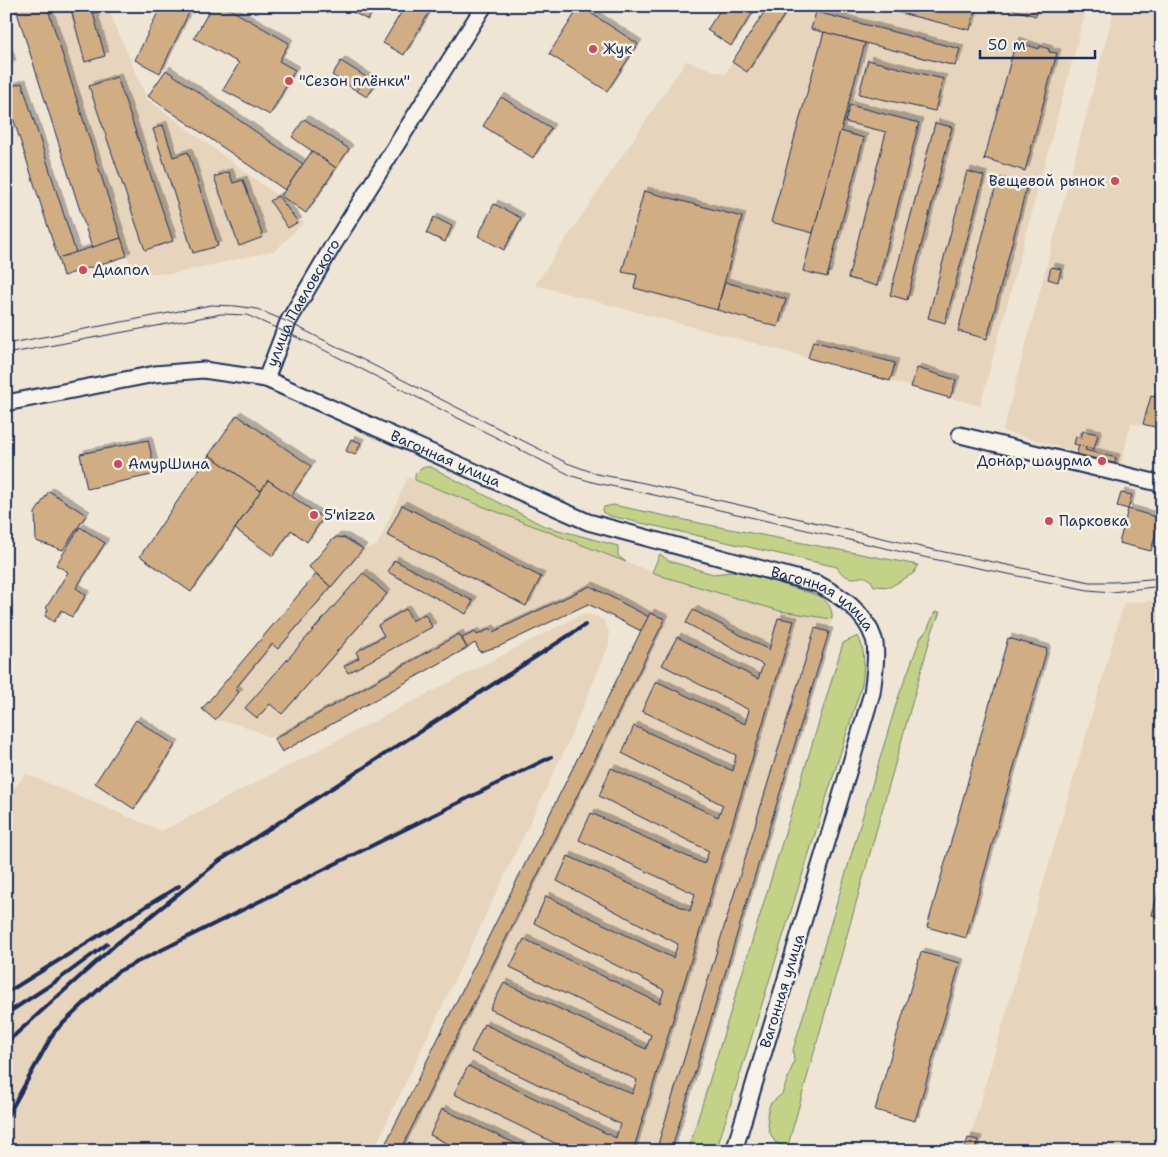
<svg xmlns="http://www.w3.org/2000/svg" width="1168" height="1157" font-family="'Shantell Sans',sans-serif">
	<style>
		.built { fill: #e6d4bc }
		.green { fill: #c3d286; stroke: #6f8072 }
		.building { fill: #d1ad83; stroke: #1b2f5e; filter: url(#shadow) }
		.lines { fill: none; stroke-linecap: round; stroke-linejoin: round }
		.minor-casing { stroke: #1b2f5e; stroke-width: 19 }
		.minor { stroke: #f7f3e8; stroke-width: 15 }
		.tram { stroke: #1b2f5e; stroke-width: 1 }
		.rail { stroke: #1b2f5e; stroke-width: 4 }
		.poi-dot { fill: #d1495b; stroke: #f7f3e8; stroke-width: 2 }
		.labels { text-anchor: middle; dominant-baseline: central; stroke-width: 5; stroke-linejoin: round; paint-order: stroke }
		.poi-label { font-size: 15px; fill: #1b2f5e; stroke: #f7f3e8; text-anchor: start }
		.street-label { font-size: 15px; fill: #1b2f5e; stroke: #f7f3e8 }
	</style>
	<defs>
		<filter id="shadow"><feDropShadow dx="4" dy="-4" stdDeviation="0" flood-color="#0004"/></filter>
	</defs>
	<rect width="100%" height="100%" fill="#efe5d4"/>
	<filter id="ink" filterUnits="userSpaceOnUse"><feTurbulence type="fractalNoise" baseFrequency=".02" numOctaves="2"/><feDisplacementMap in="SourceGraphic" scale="10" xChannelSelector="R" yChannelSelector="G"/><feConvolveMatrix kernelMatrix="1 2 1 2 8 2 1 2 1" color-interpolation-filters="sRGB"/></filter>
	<g filter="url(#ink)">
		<g class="built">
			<path d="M34,6H107L147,99L278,196L298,221H305L276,250L172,274L135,272L127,256L121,238L106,243Z"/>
			<path d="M768,6H1087L980,406L783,351L535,285L686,61L725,74Z"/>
			<path d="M1115,6H1162V356L1143,426L1131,423L1121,464L1003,431Z"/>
			<path d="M408,477L665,577L780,611L832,619L671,1151H382L641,631L587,604L500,646L480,652L475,643L282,752L274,739L242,725L215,720L239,693L235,689L272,644L278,649L363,549L377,546Z"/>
			<path d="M1162,600V1151H964L968,1138H970L1124,603Z"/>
			<path d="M582,614L597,616L604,621L609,632V645L566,747L373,1151H6V797L26,774L162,831Z"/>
		</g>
		<g class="green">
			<path d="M422,467H431L544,526L618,546V556L626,562L415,480V474Z"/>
			<path d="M613,505L709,525L918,565L914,573L890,587L874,586C865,568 858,583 846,576C842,575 839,570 837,567L610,516L602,512L604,507Z"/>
			<path d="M660,554L669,561L713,574L740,571L820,596C828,603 833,608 832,619L780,611L665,577L652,572Z"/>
			<path d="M935,612H940L932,632L787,1149L775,1142L769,1131L767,1115L770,1104L782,1094L794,1062L793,1050L898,698L921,637L927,630Z"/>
			<path d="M858,636C866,651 864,667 862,684L716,1151H688L843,643Z"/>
		</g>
		<g class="building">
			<path d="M15,6H47L121,238L92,248Z"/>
			<path d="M70,6H91L105,56L85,62Z"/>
			<path d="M161,6H192L160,73L135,60Z"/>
			<path d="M212,6H224L289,43L279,61L295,70L270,115L223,90L239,63L194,38Z"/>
			<path d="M345,6H375L368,20L345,8Z"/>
			<path d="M405,6H433L404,55L383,43Z"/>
			<path d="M580,6L638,44L607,91L549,54Z"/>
			<path d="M723,6H757L731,46L707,30Z"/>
			<path d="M768,6H790L747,72L732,62Z"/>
			<path d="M889,6H976L970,30L888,10Z"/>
			<path d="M1012,6H1039L1036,16L1011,9Z"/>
			<path d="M816,12L960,49L955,66L811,29Z"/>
			<path d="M824,32L865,43L813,233L771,222Z"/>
			<path d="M1016,41L1039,49L1040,46L1049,49V52L1057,53L1025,171L984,158V160Z"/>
			<path d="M6,45L12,64L6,66Z"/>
			<path d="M868,60L943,79L935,111L859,94Z"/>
			<path d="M341,61L366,77L357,91L332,75Z"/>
			<path d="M166,70L303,164L285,190L148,96Z"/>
			<path d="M117,77L173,241L145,250L89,86Z"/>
			<path d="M366,77L376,84L367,97L357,91Z"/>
			<path d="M22,83L76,253L58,258L6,96V88Z"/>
			<path d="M501,97L551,128L533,158L483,126Z"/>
			<path d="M850,105L919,123L877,286L848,278L886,132L845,122Z"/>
			<path d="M304,119L349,149L336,168L292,137Z"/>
			<path d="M935,123L952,127L907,300L890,295Z"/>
			<path d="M163,125L173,157L188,152L218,246L193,253L153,129Z"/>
			<path d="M840,131L864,138L827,277L803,271Z"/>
			<path d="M312,151L336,168L306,213L281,196Z"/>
			<path d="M967,171L984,176L945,323L928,318Z"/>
			<path d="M229,172L233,183L243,180L263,237L239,246L214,177Z"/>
			<path d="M997,181L1026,189L987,339L958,331Z"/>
			<path d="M644,191L742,217L717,310L634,288L637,275L622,272Z"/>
			<path d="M278,196L298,222L288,228L270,201Z"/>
			<path d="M494,204L521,218L504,250L478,236Z"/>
			<path d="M434,217L452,226L445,242L426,233Z"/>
			<path d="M121,238L127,256L63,276L58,258Z"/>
			<path d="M1051,267L1061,269L1058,282L1048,279Z"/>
			<path d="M725,282L786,299L778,327L717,310Z"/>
			<path d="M813,341L895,363L890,381L808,358Z"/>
			<path d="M917,368L956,380L950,398L911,387Z"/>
			<path d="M1151,396L1162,399V429L1143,424Z"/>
			<path d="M237,415L311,466L291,496L268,480L261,491L209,455Z"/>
			<path d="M1083,431L1098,434L1094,449L1074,444L1076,436L1081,438Z"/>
			<path d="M351,439L361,443L355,455L346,451Z"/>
			<path d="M148,440L156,474L87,489L80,454Z"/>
			<path d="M1079,445L1086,447L1085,450L1116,458L1114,466L1076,456Z"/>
			<path d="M209,455L261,491L191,592L140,556Z"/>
			<path d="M268,480L323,518L307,542L291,530L273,556L235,529Z"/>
			<path d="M49,491L86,515L63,550L36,541L35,513Z"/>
			<path d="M1121,493L1132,495L1128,509L1117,506Z"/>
			<path d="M402,505L541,577L526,606L387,535Z"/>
			<path d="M1128,509L1160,518L1151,551L1119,543Z"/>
			<path d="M80,527L105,543L76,588L86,595L72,617L61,610L54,622L45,616L48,610L46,608L68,572L56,565Z"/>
			<path d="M337,537L345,538L363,549L331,587L309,567L332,540Z"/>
			<path d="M394,560L473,601L466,614L388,572Z"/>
			<path d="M363,573L387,594L282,714L270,704L257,718L245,708Z"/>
			<path d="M316,574L331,587L278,649L272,644L235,689L239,692L215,720L202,709Z"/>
			<path d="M590,586L649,617L641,631L588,604L500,646L480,652L475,643L467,648L462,638L475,632L477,635L490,629L493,632Z"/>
			<path d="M406,609L412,621L425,614L432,627L348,673L344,666L359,658L356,652L384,636L378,625Z"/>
			<path d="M693,610L769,650L778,618L794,621L633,1151H571L454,1094L468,1066L616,1138L620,1124L471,1052L484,1024L632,1094L637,1080L490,1009L504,983L646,1049L651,1035L510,967L524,939L660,1003L664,990L534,923L546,896L673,958L678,944L557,881L568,856L690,911L695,894L579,840L591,813L704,864L709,851L599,796L611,768L718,817L723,805L622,753L634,726L733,771L736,755L642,711L656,681L745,724L749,710L662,665L677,637L758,679L763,665L686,623Z"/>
			<path d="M650,613L665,619L400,1151H382Z"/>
			<path d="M815,628L829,632L671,1151H656Z"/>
			<path d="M459,634L467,648L282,752L274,739Z"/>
			<path d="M1008,638L1047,649L966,938L927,927Z"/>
			<path d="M136,720L175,745L134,809L95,783Z"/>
			<path d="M1162,877V918L1152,915Z"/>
			<path d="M921,952L960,963L915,1121L875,1110Z"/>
			<path d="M1162,1017V1042L1156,1040Z"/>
			<path d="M442,1109L531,1151H462L430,1135Z"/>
			<path d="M968,1138L978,1140L975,1151L965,1148Z"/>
		</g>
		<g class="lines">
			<defs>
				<g id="minor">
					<path id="s1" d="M266,379L288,322L332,247L484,6"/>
					<path id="s2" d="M6,403L155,374L203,370L266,379L588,522L818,584C841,596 865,612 874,639C878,652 874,678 872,693L734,1151"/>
					<path d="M960,435L1162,484"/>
				</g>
			</defs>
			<use href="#minor" class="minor-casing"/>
			<use href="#minor" class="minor"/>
			<g class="tram">
				<path d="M6,344L211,305L236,306L257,309L288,322L567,463L597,474L644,483L930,549L1090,582H1114L1162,578"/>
				<path d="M6,354L221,314L247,315L314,345L572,476L596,483L641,492L928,558L1088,590L1112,592L1162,586"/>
			</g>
			<g class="rail">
				<path d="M6,993L179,886"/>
				<path d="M6,1014L58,980L107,944"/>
				<path d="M6,1043L115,945L219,861L585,625"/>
				<path d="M6,1119L54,1032L117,972L551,757"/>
			</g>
		</g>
	</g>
	<g class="poi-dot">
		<circle cx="593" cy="49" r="5"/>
		<circle cx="289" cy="81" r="5"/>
		<circle cx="1115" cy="181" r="5"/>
		<circle cx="83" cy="270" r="5"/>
		<circle cx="1102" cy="461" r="5"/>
		<circle cx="118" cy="464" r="5"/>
		<circle cx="314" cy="515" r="5"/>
		<circle cx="1049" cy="521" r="5"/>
	</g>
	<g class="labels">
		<g class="poi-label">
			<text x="603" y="49">Жук</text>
			<text x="299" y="81">"Сезон плёнки"</text>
			<text x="1105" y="181" text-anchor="end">Вещевой рынок</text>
			<text x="93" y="270">Диапол</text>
			<text x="1092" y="461" text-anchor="end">Донар, шаурма</text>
			<text x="128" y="464">АмурШина</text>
			<text x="324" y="515">5'nizza</text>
			<text x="1059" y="521">Парковка</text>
		</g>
		<g class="street-label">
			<text stroke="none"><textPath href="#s1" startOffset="85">улица Павловского</textPath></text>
			<text stroke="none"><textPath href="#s2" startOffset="460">Вагонная улица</textPath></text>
			<text stroke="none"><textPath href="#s2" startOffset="865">Вагонная улица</textPath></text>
			<text transform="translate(782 991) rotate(-73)">Вагонная улица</text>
		</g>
	</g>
	<rect width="1168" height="1157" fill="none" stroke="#f7f3e8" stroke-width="25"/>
	<rect x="12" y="12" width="1143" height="1132" fill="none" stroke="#1b2f5e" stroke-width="2" filter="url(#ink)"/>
	<path d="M980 50v8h115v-8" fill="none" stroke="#1b2f5e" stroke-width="2.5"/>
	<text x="988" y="50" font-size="15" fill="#1b2f5e" stroke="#f7f3e8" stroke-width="4" paint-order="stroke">50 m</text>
</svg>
